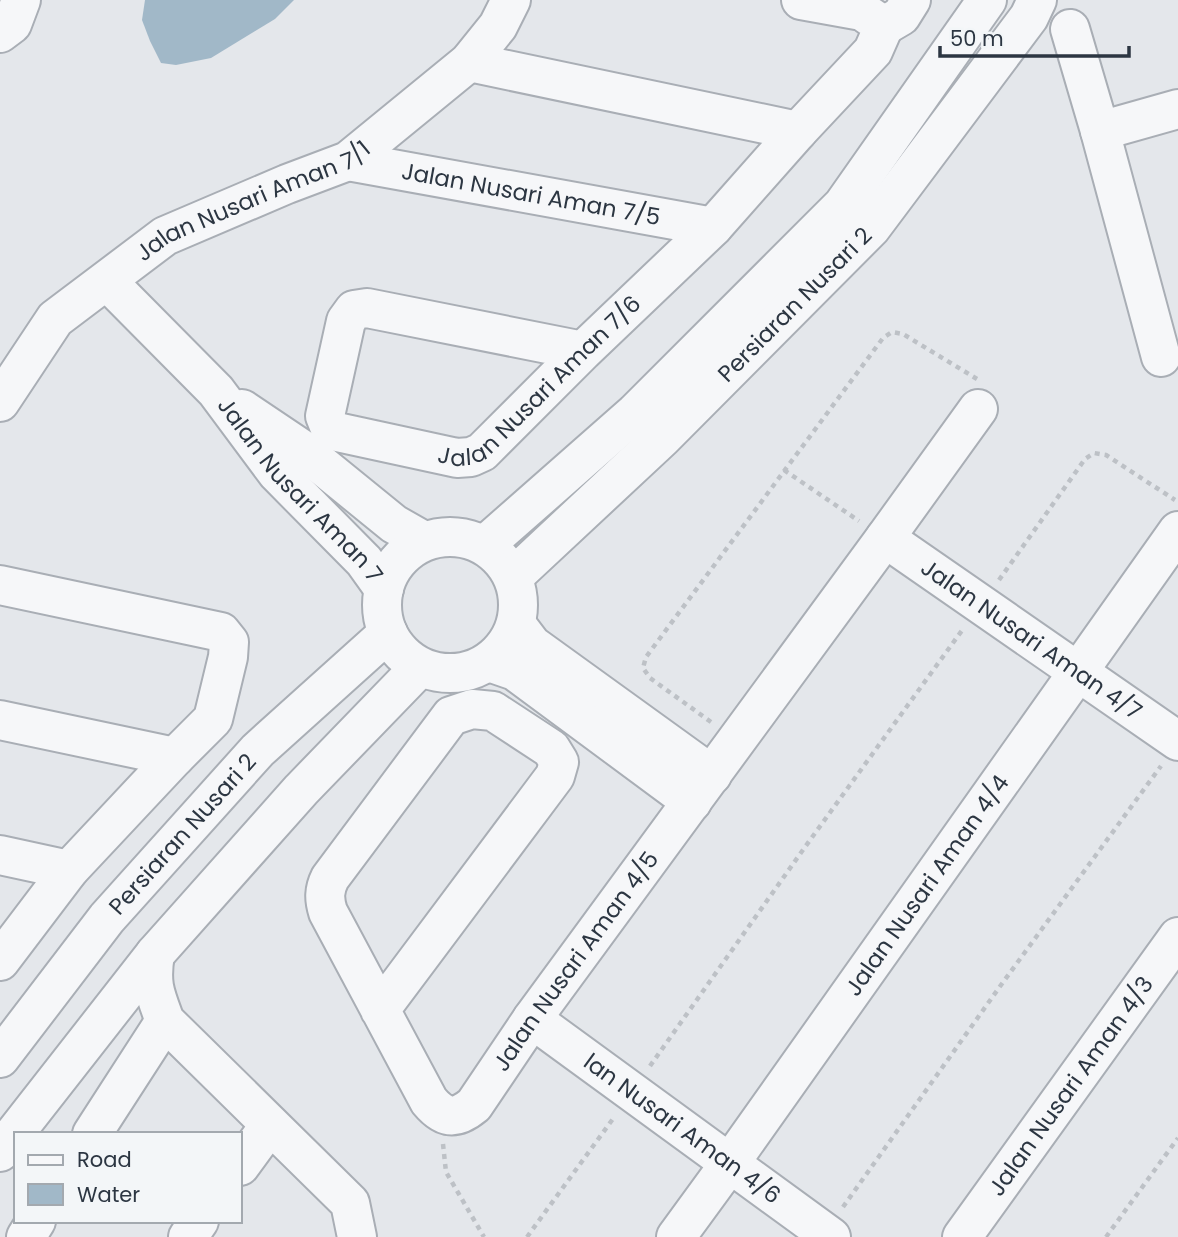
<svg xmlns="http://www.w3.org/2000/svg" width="1178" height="1237" font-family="Poppins,sans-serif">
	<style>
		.water { fill: #a1b8c8 }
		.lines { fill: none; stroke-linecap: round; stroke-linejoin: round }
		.minor-casing { stroke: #a9aeb5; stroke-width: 42 }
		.path { stroke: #bdc1c6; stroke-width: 4.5; stroke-dasharray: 5 5; stroke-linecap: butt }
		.minor { stroke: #f6f7f9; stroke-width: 38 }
		.labels { text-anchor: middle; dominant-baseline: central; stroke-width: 7; stroke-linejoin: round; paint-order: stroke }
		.street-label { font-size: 23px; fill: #2c3642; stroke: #f3f6f8 }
	</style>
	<rect width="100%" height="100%" fill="#e4e7eb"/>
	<path class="water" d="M145,0H294L275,19L211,58L176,65L161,63L150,41L142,20Z"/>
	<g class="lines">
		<defs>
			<g id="minor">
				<path d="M884,26L901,16L911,0"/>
				<path d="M1070,29L1100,131L1161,357"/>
				<path d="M0,33L12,24L21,0"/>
				<path d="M469,62L798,131"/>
				<path d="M1100,131L1178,109"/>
				<path id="s1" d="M348,161L713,227"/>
				<path id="s2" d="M107,281L216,391L277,473L364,561L384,589"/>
				<path id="s3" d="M583,351L367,308L354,310L346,321L325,416L329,426L337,432L457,458L471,457L482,452L583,351L713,227L798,131L873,51L884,26L862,11L801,0"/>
				<path id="s4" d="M0,402L55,319L165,236L287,184L348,161L469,62L498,26L511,0"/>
				<path d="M242,409L303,450L394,524L424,541"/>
				<circle cx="450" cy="605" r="68"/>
				<path id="s5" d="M885,538L1178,741"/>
				<path d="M485,545L635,413L843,205L987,0"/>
				<path id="s6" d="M513,577L662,438L871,228L1029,17L1037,0"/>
				<path d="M0,585L221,632L229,642L228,657L213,719L175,757L69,870L0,961"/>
				<path d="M516,624L532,645L712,775"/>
				<path d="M489,662L515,671L692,802"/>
				<path d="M0,720L175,757"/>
				<path d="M0,855L69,870"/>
				<path d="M155,954C150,984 155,994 165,1021L350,1203L357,1237"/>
				<path id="s7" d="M380,1010L555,776L559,762L551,749L493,711L472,709L451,716L330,878C324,890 324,899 328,912L429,1101C444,1119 456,1120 474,1105L532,1019L885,538L978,409"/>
				<path id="s8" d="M532,1019L831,1237"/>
				<path id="s9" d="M0,1058L107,918L258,750L388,633"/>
				<path d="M92,1134L165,1021"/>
				<path d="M0,1152L155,954L301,790L420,667"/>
				<path d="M240,1166L270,1125"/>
				<path d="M26,1237L36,1221"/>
				<path d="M188,1237L199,1221"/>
				<path id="s10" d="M676,1237L730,1163L1178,531"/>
				<path id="s11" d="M962,1237L1178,937"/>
			</g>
		</defs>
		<use href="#minor" class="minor-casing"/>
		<g class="path">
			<path d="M784,470L859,521"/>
			<path d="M999,580L1085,459L1094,453L1106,455L1175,500"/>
			<path d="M711,722L650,678L643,668L646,657L883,338L892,332L903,334L977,379"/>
			<path d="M650,1066L805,847L963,629"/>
			<path d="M443,1144L446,1172L484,1237"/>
			<path d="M843,1207L1001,985L1161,766"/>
			<path d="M527,1237L615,1116"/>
			<path d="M1106,1237L1178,1138"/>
		</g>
		<use href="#minor" class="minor"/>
	</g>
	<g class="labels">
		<g class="street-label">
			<text stroke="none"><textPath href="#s1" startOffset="186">Jalan Nusari Aman 7/5</textPath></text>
			<text stroke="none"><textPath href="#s4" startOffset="332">Jalan Nusari Aman 7/1</textPath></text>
			<text stroke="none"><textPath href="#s6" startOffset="392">Persiaran Nusari 2</textPath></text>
			<text stroke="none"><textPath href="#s3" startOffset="600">Jalan Nusari Aman 7/6</textPath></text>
			<text stroke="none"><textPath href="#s2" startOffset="285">Jalan Nusari Aman 7</textPath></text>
			<text stroke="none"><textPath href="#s5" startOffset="178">Jalan Nusari Aman 4/7</textPath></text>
			<text stroke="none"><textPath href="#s9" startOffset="289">Persiaran Nusari 2</textPath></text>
			<text stroke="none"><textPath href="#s10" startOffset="432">Jalan Nusari Aman 4/4</textPath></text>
			<text stroke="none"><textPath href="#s7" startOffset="1115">Jalan Nusari Aman 4/5</textPath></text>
			<text stroke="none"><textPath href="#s11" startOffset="186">Jalan Nusari Aman 4/3</textPath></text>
			<text stroke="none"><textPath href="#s8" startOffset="186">lan Nusari Aman 4/6</textPath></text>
		</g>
	</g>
	<rect x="14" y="1132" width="228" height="91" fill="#f3f6f8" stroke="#a3a9af" stroke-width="2"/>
	<rect x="28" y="1155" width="35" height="10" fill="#f6f7f9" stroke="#a3a9af" stroke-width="2"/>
	<text x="77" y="1167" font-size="21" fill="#2c3642">Road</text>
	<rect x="28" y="1184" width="35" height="21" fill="#a1b8c8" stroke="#a3a9af" stroke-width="2"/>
	<text x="77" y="1202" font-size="21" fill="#2c3642">Water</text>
	<path d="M940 46v10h189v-10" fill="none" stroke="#2c3642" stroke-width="3.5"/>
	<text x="950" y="46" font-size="21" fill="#2c3642" stroke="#f3f6f8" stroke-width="5" paint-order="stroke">50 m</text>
</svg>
